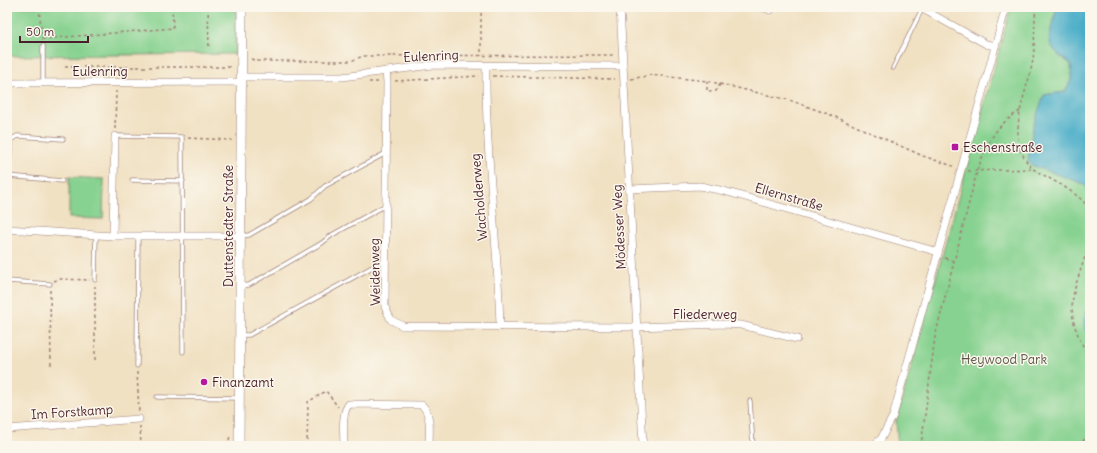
<svg xmlns="http://www.w3.org/2000/svg" width="1097" height="453" font-family="Delius,sans-serif">
	<style>
		.green { fill: #87d290; stroke: #68785e }
		.water { fill: #48adc8; stroke: #49667a }
		.lines { fill: none; stroke-linecap: round; stroke-linejoin: round }
		.service-casing { stroke: #9e8077; stroke-width: 5 }
		.minor-casing { stroke: #9e8077; stroke-width: 8 }
		.tertiary-casing { stroke: #9e8077; stroke-width: 10 }
		.path { stroke: #9e8077; stroke-width: 1.5; stroke-dasharray: 3 3; stroke-linecap: butt }
		.service { stroke: #fff; stroke-width: 3.5 }
		.minor { stroke: #fff; stroke-width: 7 }
		.tertiary { stroke: #fff; stroke-width: 9 }
		.poi-dot { fill: #b5179e; stroke: #fbf7ec; stroke-width: 1.5 }
		.labels { text-anchor: middle; dominant-baseline: central; stroke-width: 3; stroke-linejoin: round; paint-order: stroke }
		.street-label { font-size: 13px; fill: #4a1f2b; stroke: #fbf7ec }
		.poi-label { font-size: 13px; fill: #4a1f2b; stroke: #fbf7ec; text-anchor: start }
		.park-label { font-size: 13px; fill: #5c5549; stroke: #fbf7ec }
	</style>
	<rect width="100%" height="100%" fill="#fbf7ec"/>
	<filter id="ink" filterUnits="userSpaceOnUse"><feTurbulence type="fractalNoise" baseFrequency=".025" numOctaves="2"/><feDisplacementMap in="SourceGraphic" scale="8" xChannelSelector="R" yChannelSelector="G"/><feConvolveMatrix kernelMatrix="1 2 1 2 8 2 1 2 1" color-interpolation-filters="sRGB"/></filter>
	<filter id="wash" filterUnits="userSpaceOnUse"><feTurbulence type="fractalNoise" baseFrequency=".012" numOctaves="4" result="noise"/><feDisplacementMap in="SourceGraphic" scale="16" xChannelSelector="R" yChannelSelector="G"/><feGaussianBlur stdDeviation="0.9" result="paint"/><feColorMatrix in="noise" values="0 0 0 0 0 0 0 0 0 0 0 0 0 0 0 0 0 1.4 0 .05"/><feComposite in="paint" operator="in"/></filter>
	<g filter="url(#wash)">
		<rect width="100%" height="100%" fill="#f1e1c3"/>
		<g class="green">
			<path d="M7,7H236V54L7,56Z"/>
			<path d="M1011,7H1057L1049,39L1059,56L1071,64L1072,78L1065,92L1044,95L1031,165L1084,184L1090,192V305L1085,313L1090,340V446H898L896,422Z"/>
			<path d="M69,177L104,179L103,219L69,218Z"/>
		</g>
		<g class="water">
			<path d="M1057,7H1090V192L1084,184L1031,165L1028,160L1033,126L1044,95L1065,92L1072,78L1071,64C1041,43 1049,40 1057,7Z"/>
			<path d="M1090,305V340C1082,327 1082,318 1090,305Z"/>
		</g>
	</g>
	<g filter="url(#ink)">
		<g class="lines">
			<defs>
				<g id="service">
					<path d="M893,68L922,9"/>
					<path d="M43,83V46"/>
					<path d="M115,136L182,137L183,352"/>
					<path d="M9,141L17,136L63,139"/>
					<path d="M8,176L62,181"/>
					<path d="M132,180L183,181"/>
					<path d="M241,236L249,235L311,199L325,186L386,153"/>
					<path d="M95,280L96,235"/>
					<path d="M7,281L50,284"/>
					<path d="M241,286L249,285L322,243L332,235L386,205"/>
					<path d="M240,335H249L385,260"/>
					<path d="M137,366L138,236"/>
					<path d="M157,397L238,398"/>
					<path d="M750,401L753,446"/>
				</g>
				<g id="minor">
					<path d="M620,7L643,446"/>
					<path d="M762,7L770,10L772,7"/>
					<path d="M919,7L986,44L995,46"/>
					<path d="M486,66C485,153 498,239 500,327"/>
					<path d="M386,71L387,82L385,307L391,320L403,326L636,327L724,324L741,325L797,339"/>
					<path d="M242,77H342L432,65L622,66"/>
					<path d="M7,83L242,82"/>
					<path d="M7,140L9,141L7,180"/>
					<path d="M629,189L700,186L724,191L938,252"/>
					<path d="M7,229L113,236H241"/>
					<path d="M113,236L115,136"/>
					<path d="M7,429L139,419"/>
					<path d="M344,446C344,435 341,413 349,404L422,405C432,415 429,432 429,446"/>
					<path d="M873,446L881,439L893,416L1006,7"/>
				</g>
				<path id="tertiary" d="M239,446L242,7"/>
			</defs>
			<use href="#service" class="service-casing"/>
			<use href="#minor" class="minor-casing"/>
			<use href="#tertiary" class="tertiary-casing"/>
			<g class="path">
				<path d="M39,7L42,38"/>
				<path d="M208,7L209,49"/>
				<path d="M481,7V56"/>
				<path d="M1036,7C1034,24 1035,42 1033,59C1028,93 1003,136 1031,167C1035,171 1042,174 1047,177C1061,185 1081,195 1090,210"/>
				<path d="M42,39L173,28L172,7"/>
				<path d="M251,59L257,61H351L363,56L614,55"/>
				<path d="M65,67H232"/>
				<path d="M493,76L615,79"/>
				<path d="M631,79L651,75L707,81L789,100L831,115L923,156L953,166"/>
				<path d="M395,81L479,76"/>
				<path d="M707,81V91H716L721,83"/>
				<path d="M369,82H379"/>
				<path d="M115,129L116,91"/>
				<path d="M188,138L232,140"/>
				<path d="M968,171L1032,169"/>
				<path d="M1090,240C1076,292 1058,306 1090,358"/>
				<path d="M945,258L954,261"/>
				<path d="M54,281L59,279L90,280"/>
				<path d="M50,290L51,367"/>
				<path d="M95,360V286"/>
				<path d="M137,372L139,412"/>
				<path d="M140,426L141,446"/>
				<path d="M228,446L230,435"/>
				<path d="M307,446L308,402L326,391L338,407"/>
				<path d="M921,446L935,337L977,171C987,144 994,126 1020,111"/>
				<path d="M1072,446L1090,437"/>
			</g>
			<use href="#service" class="service"/>
			<use href="#minor" class="minor"/>
			<use href="#tertiary" class="tertiary"/>
		</g>
	</g>
	<g class="poi-dot">
		<rect x="951" y="143" width="8" height="8" rx="2"/>
		<circle cx="204" cy="382" r="4"/>
	</g>
	<g class="labels">
		<g class="street-label">
			<text transform="translate(431 56) rotate(-3)">Eulenring</text>
			<text x="100" y="71">Eulenring</text>
			<text transform="translate(479 197) rotate(-95)">Wacholderweg</text>
			<text transform="translate(789 197) rotate(16)">Ellernstraße</text>
			<text transform="translate(228 226) rotate(-90)">Duttenstedter Straße</text>
			<text transform="translate(619 227) rotate(-93)">Mödesser Weg</text>
			<text transform="translate(375 272) rotate(-91)">Weidenweg</text>
			<text x="705" y="314">Fliederweg</text>
			<text transform="translate(72 412) rotate(-4)">Im Forstkamp</text>
		</g>
		<g class="poi-label">
			<text x="963" y="147">Eschenstraße</text>
			<text x="212" y="382">Finanzamt</text>
		</g>
		<g class="park-label">
			<text x="1004" y="359">Heywood Park</text>
		</g>
	</g>
	<rect width="1097" height="453" fill="none" stroke="#fbf7ec" stroke-width="24"/>
	<path d="M20 36v6h68v-6" fill="none" stroke="#4a1f2b" stroke-width="2"/>
	<text x="26" y="36" font-size="12" fill="#4a1f2b" stroke="#fbf7ec" stroke-width="3" paint-order="stroke">50 m</text>
</svg>
